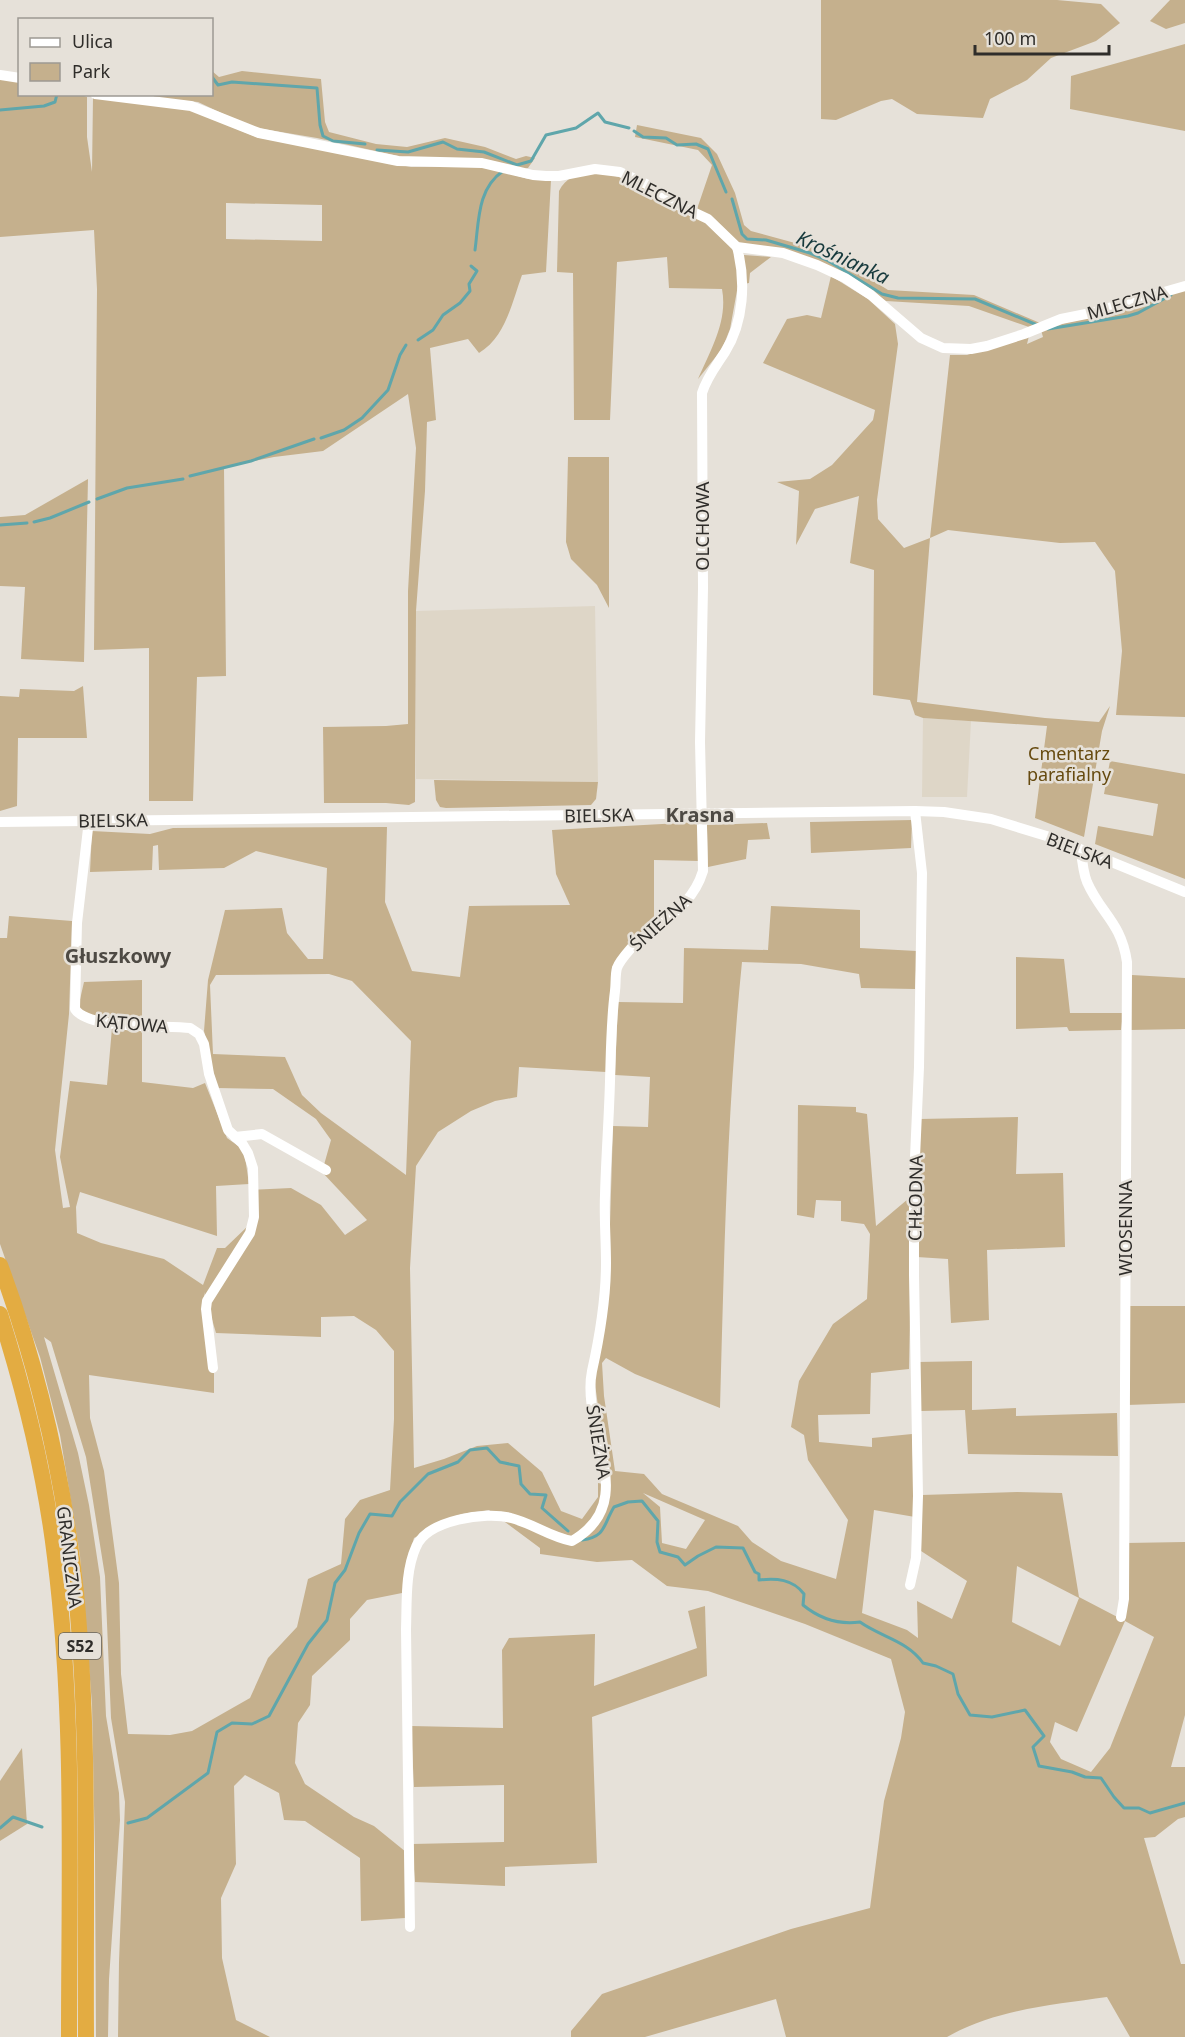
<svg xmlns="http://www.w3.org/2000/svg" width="1185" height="2037" font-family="'Noto Sans',sans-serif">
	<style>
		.built { fill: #ded6c7 }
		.green { fill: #c5b08d; fill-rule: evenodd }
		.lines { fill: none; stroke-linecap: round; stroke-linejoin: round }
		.stream { stroke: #5fa6ab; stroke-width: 3 }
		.minor { stroke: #fff; stroke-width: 10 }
		.highway { stroke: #e3ac42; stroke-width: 16 }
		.labels { text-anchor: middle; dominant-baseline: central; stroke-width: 5; stroke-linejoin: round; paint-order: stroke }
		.shield { fill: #e6e1d9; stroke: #66635e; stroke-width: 1.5 }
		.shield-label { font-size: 16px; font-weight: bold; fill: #2f2d2a }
		.street-label { font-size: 18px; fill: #2f2d2a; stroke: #e6e1d9 }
		.park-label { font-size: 18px; fill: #664a0f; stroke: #e6e1d9 }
		.water-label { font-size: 20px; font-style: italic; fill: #173a3d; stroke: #e6e1d9 }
		.neighbourhood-label { font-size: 20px; font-weight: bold; fill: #4e4a44; stroke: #e6e1d9 }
	</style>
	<rect width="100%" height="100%" fill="#e6e1d9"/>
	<g class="built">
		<path d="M595,606L598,782L416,779V611Z"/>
		<path d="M923,718L971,721L967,797H922Z"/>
	</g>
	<g class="green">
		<path d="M821,0H1057L1101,4L1120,23L1096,41L1051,58L1027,80L990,99L983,118L917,114L892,99L881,101L836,120L821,119Z"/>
		<path d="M1170,0H1185V23L1166,29L1150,21Z"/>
		<path d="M1185,44V131L1070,109L1071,76Z"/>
		<path d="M212,71L219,77L242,71L321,79L325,122L329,132L376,144L407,147L445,138L485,147L516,159L526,156L535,158L528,168L521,170L407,158L317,138L251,127L198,102L154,98V95L212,94Z"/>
		<path d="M0,78L19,82L20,94H78L87,97V137L92,172L93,97L189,109L256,137L411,167L482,166L528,179L551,180L546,272L522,275C512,302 506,337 479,353L468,339L430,348L436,420L427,422L425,491L416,611L415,802L409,805L386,803H324L323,727L386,726L408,724V591L416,448L408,394L323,451L274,457L224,467L226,676L197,677L193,801H149V648L94,650L97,289L94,230L0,237ZM226,203L322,205V241L226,239Z"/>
		<path d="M637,125L701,138L717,154L735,193L744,225L751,231L828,252L888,290L974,295L1040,323L1029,327L969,306L886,301L859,282L741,243L744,255L771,257L750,273L749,283L738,285L730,329L722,349L698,379C711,349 728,321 722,289L669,288L667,257L617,262L610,420H574L573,273L557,272L559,191C580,147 667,196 697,209L712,165L698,150L635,137Z"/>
		<path d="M831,276L868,299L895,324L898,344L877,500L878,519L904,548L930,538L950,355H967L1029,336L1027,344L1043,337L1041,330L1185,287V717L1116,715L1122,651L1115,571L1095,542L1060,543L948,530L930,538L917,702L1045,718L1099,722L1110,706L1102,731L1084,837L1035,818L1047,726L923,718L915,715L910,700L873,695L874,570L850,563L859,496L815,509L796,545L799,491L777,482L810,479L832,465L873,420L875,410L763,363L787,319L807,315L821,318Z"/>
		<path d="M568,457H609V608L597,585L571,559L566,542Z"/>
		<path d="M88,479L84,662L21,659L25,587L0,586V517L25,515Z"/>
		<path d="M83,686L87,738H18L17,806L0,811V696L19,697L20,689L74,691Z"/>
		<path d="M1110,761L1185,774V879L1095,844L1098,826L1153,836L1158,804L1104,794Z"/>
		<path d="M434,780L598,782L596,799L591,805L446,808L440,807L436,800Z"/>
		<path d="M912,820L911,848L811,853L810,822Z"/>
		<path d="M699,822V861L654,860V924L631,943L612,967L606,1072L519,1067L517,1097L495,1101L471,1111L438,1132L416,1166L410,1268L414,1468L444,1459L477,1446L508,1443L542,1472L561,1511L582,1519L598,1497V1483L609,1485L594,1377L609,1257L613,1126L648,1127L650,1077L615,1075L618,1002L683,1003L684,948L768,950L771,906L860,910V948L917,951L915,989L861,988L859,974L801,964L742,962C727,1110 724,1259 720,1408L635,1374L606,1358L602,1363L604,1396L615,1471L644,1474L662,1494L738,1526L752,1542L781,1561L836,1579L848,1520L808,1460L804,1435L791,1427L799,1381L833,1324L867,1299L870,1234L864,1224L841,1221V1201L816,1200L814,1218L797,1215L798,1105L856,1107V1112L867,1114L876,1226L908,1199L912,1214L909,1369L871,1373L870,1414L818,1415L819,1442L872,1447V1438L912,1434L915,1517L874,1510L862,1613L907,1630L918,1638L917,1601L952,1619L967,1581L921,1551L922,1495L1017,1492L1062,1493L1079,1597L1125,1621L1126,1543L1185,1542V1715L1171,1767H1185V1817L1178,1819L1155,1837L1144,1838L1181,1964H1185V2037H1130L1107,1997C1052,2005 996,2009 947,2037H786L776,1999L645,2037H571V2031L602,1994L791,1929L870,1908L884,1801L901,1738L905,1712L891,1659L805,1624L708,1591L667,1586L632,1560L597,1562L540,1554V1548L489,1510L461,1514L414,1538L410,1551L402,1593L367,1600L350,1619V1640L312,1676L310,1705L298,1723L295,1763L305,1784L354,1817L374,1826L406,1852L405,1918L361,1921L360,1858L305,1821L284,1820L279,1793L245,1775L234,1786L236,1864L221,1898L222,1958L236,2020L270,2037H118L119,1962L125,1802L111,1718L105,1576L86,1457L51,1342L44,1337L78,1453L89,1505L100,1577L106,1716L119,1793L120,1820L109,1979L108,2037H96L95,1855L92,1704L80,1556L60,1435L40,1357L0,1244V938H7L9,916L72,921L69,1014L55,1150L63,1208L70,1207L60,1157L70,1081L107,1085L112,1028L76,1017L84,982L142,980V1082L193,1088L205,1083L227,1138L241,1148L245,1157L249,1184L216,1186L217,1236L80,1192L76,1207L77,1233L101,1243L164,1259L203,1285L217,1248H225L249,1225V1190L291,1188L321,1205L345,1235L367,1220L322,1172L331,1140L316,1119L273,1089L217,1088L204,1031L208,980L225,910L282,908L287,933L308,959H323L327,868L256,851L224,868L159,870L158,845L153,846L152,870L90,872L92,831L150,834L173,828L387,827L385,902L412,971L460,977L469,906L570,905L556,874L552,830ZM329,974L352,981L411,1041L406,1175L321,1113L302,1095L285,1057L213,1054L210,985L216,975ZM204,1292L216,1333L321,1337V1317L354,1316L376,1330L394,1351V1419L390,1490L360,1500L345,1519L341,1564L308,1579L297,1627L268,1658L250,1698L192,1731L170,1735L128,1734L121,1674L119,1583L104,1471L90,1418L89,1375L214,1393V1374ZM643,1493L705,1520L686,1549L662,1543L660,1507ZM1017,1566L1079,1598L1060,1646L1012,1622ZM1125,1621L1154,1637L1110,1748L1091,1772L1061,1759L1050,1742L1055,1722L1077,1732Z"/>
		<path d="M767,823L770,839L748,840L746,859L708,867L707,825Z"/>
		<path d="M1016,957L1064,959L1070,1013H1123L1121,1030L1069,1031L1067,1027L1016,1029Z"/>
		<path d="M1132,975L1185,978V1029L1130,1030Z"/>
		<path d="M1018,1117L1016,1174L1063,1173L1065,1247L987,1250L989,1320L951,1323L948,1259L917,1257L920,1119Z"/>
		<path d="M1128,1306H1185V1403L1127,1405Z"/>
		<path d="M972,1361V1410L1016,1408V1416L1117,1413L1118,1456L968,1454L965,1410L921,1411L918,1362Z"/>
		<path d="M705,1606L707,1676L592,1717L597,1863L505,1867V1886L415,1882L412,1844L504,1842V1785L414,1787L411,1726L503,1728L502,1650L509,1638L595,1634L594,1686L697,1648L688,1611Z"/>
		<path d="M22,1748L27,1824L0,1841V1781Z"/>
	</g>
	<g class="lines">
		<g class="stream">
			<path d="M212,77L218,85L232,82L317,88L320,125L323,136L333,141L365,144"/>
			<path d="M0,110L44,106L55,102L57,94"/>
			<path d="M634,131L643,137L666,138L677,145L696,144L708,149L726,192"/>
			<path d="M377,150L408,152L443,142L457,149L484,152L517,165L531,161L546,135L576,128L598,113L605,122L629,128"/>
			<path d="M732,199L742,234L747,239L766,240L810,253L827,260L882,294L898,298L975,299L1037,325"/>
			<path d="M475,250C479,221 477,189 503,171"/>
			<path d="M1048,329L1128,316L1138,313L1171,295"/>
			<path d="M418,340L433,330L443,315L460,303L470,291L469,284L477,271L471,266"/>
			<path d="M321,438L344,430L362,418L388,390L400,355L406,345"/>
			<path d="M190,476L251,461L314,439"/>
			<path d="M97,499L127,488L183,479"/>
			<path d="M34,522L50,518L89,502"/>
			<path d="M0,525L27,523"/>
			<path d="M582,1540C606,1537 603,1525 614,1507L628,1502L642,1501L658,1521L657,1542L660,1552L678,1557L685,1565L698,1556L716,1547L743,1548L755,1572L759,1574V1580C776,1578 793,1579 804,1594L803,1605C820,1619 838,1625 860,1622C881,1637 908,1641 923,1663L936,1666L953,1674L958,1694L970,1715L992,1717L1025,1710L1044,1736L1033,1747L1039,1766L1072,1772L1085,1777L1101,1778L1114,1797L1124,1808H1139L1150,1813L1185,1803"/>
			<path d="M128,1823L147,1818L208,1773L217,1732L232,1723L252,1724L269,1716L308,1644L327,1620L335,1583L345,1570L359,1533L370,1514L392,1516L400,1502L428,1474L458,1462L470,1450L487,1448L500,1462L519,1466L521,1484L530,1494L546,1495L542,1508L568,1531"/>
			<path d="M0,1828L13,1817L42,1827"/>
		</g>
		<g class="minor">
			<path d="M0,75L20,78"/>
			<path d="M95,94L191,106L259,133L398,161L482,163L533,175L546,176H559L595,169L620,172L646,184L674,203L708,219L737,247L783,253L817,265L845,278L871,295L921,338L943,348L971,349L987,346L1024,334L1061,319L1091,313L1185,286"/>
			<path d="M89,820L77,923L75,1009C88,1030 165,1025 190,1028L199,1034L204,1044L209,1074L228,1130L242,1143L248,1153L253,1168L254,1217L250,1233L207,1301L206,1309L213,1368"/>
			<path d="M0,822L915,811L944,812L991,819L1053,838L1185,892"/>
			<path d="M1081,850C1082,861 1083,872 1087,882C1101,914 1121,922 1127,962L1124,1599L1121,1617"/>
			<path d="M235,1137L262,1134L326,1170"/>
			<path d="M910,1585L916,1558L918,1496L914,1275V1180L919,1067L922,873L915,811"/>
			<path d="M410,1927L406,1629C407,1603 405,1571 416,1547C427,1520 486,1511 511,1518C532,1523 550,1537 572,1541C642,1501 580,1430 592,1371C600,1335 606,1300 606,1263C606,1240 604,1217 605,1195C606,1157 609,1119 610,1081C611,1051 611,1021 615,991C616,984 615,975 617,968C620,960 628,952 633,946C659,920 691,910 703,871L700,742L703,588L702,393C707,377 716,366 725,352C744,322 746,281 737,247"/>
		</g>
		<g class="highway">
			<path d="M0,1265C39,1370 64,1481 76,1592C90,1740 85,1889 86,2037"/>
			<path d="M0,1314C25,1393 45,1474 55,1557C75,1716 69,1877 69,2037"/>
		</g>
	</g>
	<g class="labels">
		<rect class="shield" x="59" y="1633" width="42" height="26" rx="4.5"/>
		<g class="shield-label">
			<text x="80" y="1646">S52</text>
		</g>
		<g class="street-label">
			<text transform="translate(660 194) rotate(27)">MLECZNA</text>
			<text transform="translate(1127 302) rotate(-16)">MLECZNA</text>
			<text transform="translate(702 526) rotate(-90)">OLCHOWA</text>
			<text transform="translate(599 815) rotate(-1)">BIELSKA</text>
			<text transform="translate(113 820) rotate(-1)">BIELSKA</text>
			<text transform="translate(1080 850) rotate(21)">BIELSKA</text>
			<text transform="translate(660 922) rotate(-42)">ŚNIEŻNA</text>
			<text transform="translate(132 1023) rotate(5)">KĄTOWA</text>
			<text transform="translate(915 1198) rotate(-89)">CHŁODNA</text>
			<text transform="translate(1125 1228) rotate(-90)">WIOSENNA</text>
			<text transform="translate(599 1442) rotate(81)">ŚNIEŻNA</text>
			<text transform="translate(70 1557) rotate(83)">GRANICZNA</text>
		</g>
		<g class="park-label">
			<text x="1069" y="753">Cmentarz<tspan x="1069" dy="21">parafialny</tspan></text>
		</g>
		<g class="water-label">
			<text transform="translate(843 257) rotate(25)">Krośnianka</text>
		</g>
		<g class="neighbourhood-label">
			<text x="700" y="814">Krasna</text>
			<text x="118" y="955">Głuszkowy</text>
		</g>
	</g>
	<rect x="18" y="18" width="195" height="78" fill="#e6e1d9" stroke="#9d9993" stroke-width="1.5"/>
	<rect x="30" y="38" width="30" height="9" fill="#ffffff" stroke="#9d9993" stroke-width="1.5"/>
	<text x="72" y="48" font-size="18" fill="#2f2d2a">Ulica</text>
	<rect x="30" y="63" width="30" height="18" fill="#c5b08d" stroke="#9d9993" stroke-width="1.5"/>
	<text x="72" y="78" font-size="18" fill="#2f2d2a">Park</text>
	<path d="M975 45v9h134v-9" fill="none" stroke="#2f2d2a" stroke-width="3"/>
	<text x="984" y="45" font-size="18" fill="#2f2d2a" stroke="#e6e1d9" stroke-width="4.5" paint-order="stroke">100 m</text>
</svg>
